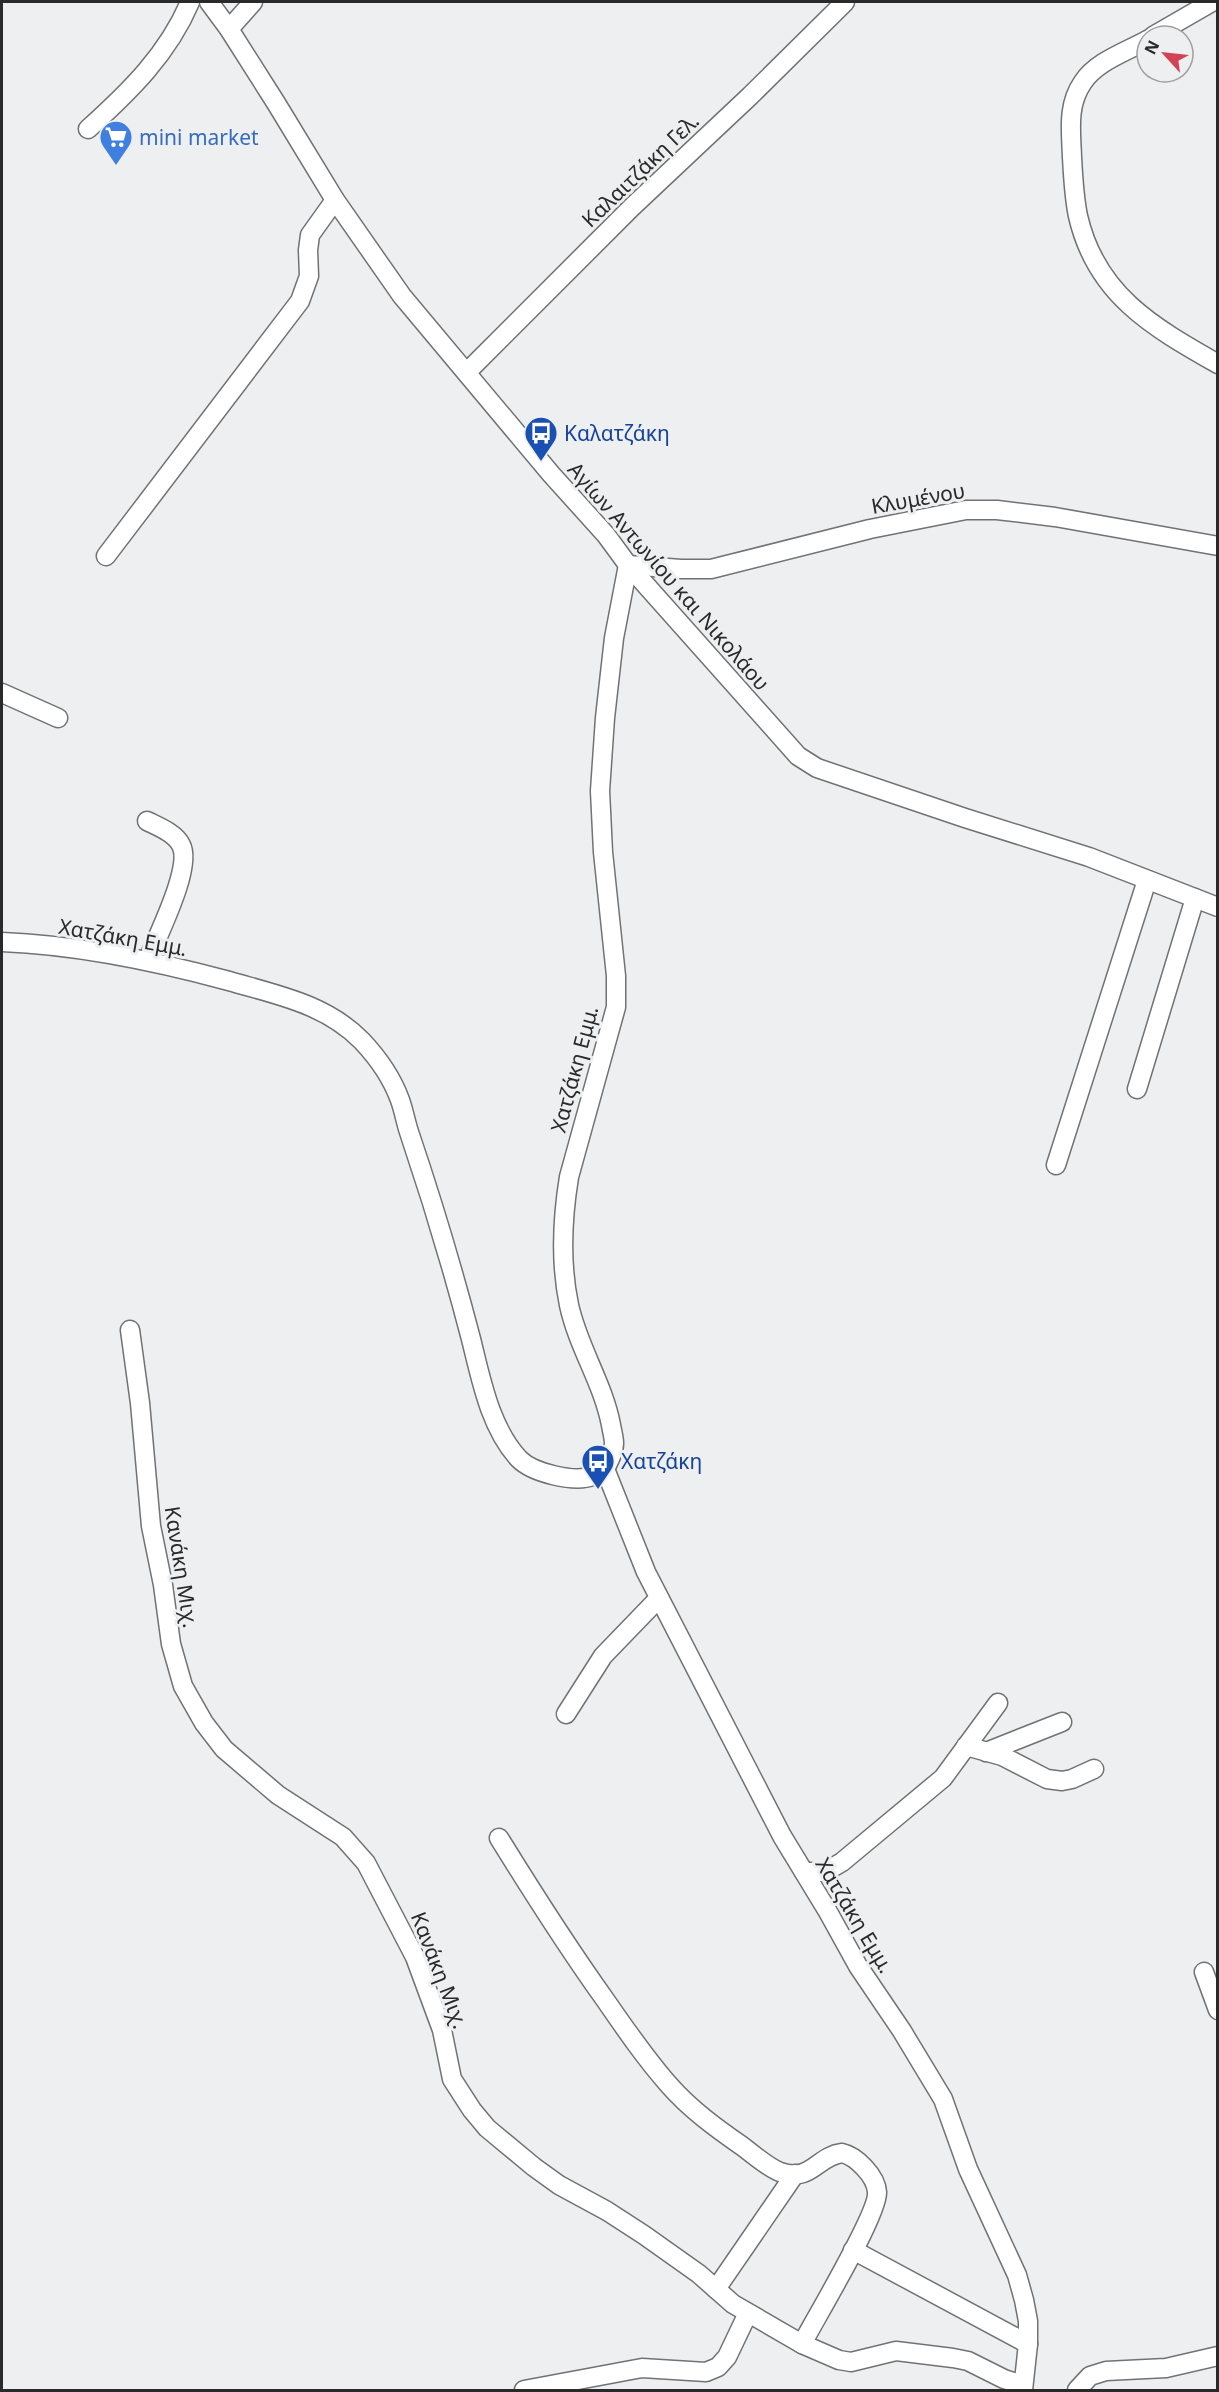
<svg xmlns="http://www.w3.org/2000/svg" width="1219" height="2392" font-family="'Noto Sans',sans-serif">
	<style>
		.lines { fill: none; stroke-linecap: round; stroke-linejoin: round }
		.minor-casing { stroke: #717273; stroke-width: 21 }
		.minor { stroke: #fff; stroke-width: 18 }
		.labels { text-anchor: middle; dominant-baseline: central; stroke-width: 6; stroke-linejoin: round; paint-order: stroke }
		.shop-label { font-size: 21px; fill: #366cbe; stroke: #eeeff0; text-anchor: start }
		.street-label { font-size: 21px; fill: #2a2a2b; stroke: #eeeff0 }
		.transit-label { font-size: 21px; fill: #164399; stroke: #eeeff0; text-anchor: start }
	</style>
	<rect width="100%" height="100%" fill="#eeeff0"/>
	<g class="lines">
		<defs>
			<g id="minor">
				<path d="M209,2L229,29L276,103L335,200L402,296L551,474L606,535L628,565L798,756L817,768L965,818L1089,857L1218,907"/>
				<path d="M229,29L253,2"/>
				<path d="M1153,36L1212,2"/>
				<path d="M1147,40C1126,52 1097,61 1083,82C1067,105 1071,130 1072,157C1073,176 1074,197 1078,216C1096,295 1153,327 1218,364"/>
				<path d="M88,129C130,91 168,54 190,2"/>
				<path d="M467,372L632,207L750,96L845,2"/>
				<path d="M106,556L300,301L309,276L308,250L310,235L335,200"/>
				<path d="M628,565L681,569H711L870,529L966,510H997L1055,517L1218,546"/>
				<path d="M2,693L58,718"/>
				<path d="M147,821C159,827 175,833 181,845C193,867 157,936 148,960"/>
				<path d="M2,942C79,945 155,961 229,981C277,995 326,1004 362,1041C378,1058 392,1078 400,1100C404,1111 406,1124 410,1135C433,1203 453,1270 471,1339C481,1379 490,1428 519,1459C533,1473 574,1483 593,1476C597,1474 601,1471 605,1469C609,1461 614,1452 614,1443C614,1438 612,1431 611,1425C603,1383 578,1347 569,1305C560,1262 562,1220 569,1177L616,1007V976L603,852L600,791L605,718L614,638L628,565"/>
				<path d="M1137,1089L1195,898"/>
				<path d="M1056,1165L1147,880"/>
				<path d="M130,1330L140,1403L151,1526L163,1585L171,1644L183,1686L204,1723L224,1749L278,1795L343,1837L366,1863L415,1957L442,2030L452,2079L472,2110L487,2128L534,2167L559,2185L607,2211L644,2235L699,2274L733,2304L802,2344L839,2360L851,2362L896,2351L953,2358L968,2361L1004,2379L1023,2385"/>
				<path d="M605,1469L646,1572L782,1836L827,1910L858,1966L902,2031L943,2099L968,2169L1017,2275L1024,2300L1028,2321V2344L1023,2390"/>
				<path d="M566,1714L603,1656L659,1598"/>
				<path d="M966,1746L1002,1756L1047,1779L1062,1781L1072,1779L1094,1769"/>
				<path d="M986,1752L1062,1722"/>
				<path d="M499,1838C533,1893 568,1948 606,2001C626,2030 646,2059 669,2085C690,2109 716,2128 742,2146C753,2154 767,2167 780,2172C811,2183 817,2156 842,2153C856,2156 876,2176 877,2192C879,2213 815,2319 802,2344"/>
				<path d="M804,1872H825L842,1862L943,1778L998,1703"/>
				<path d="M1204,1972L1218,2010"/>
				<path d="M853,2250L1028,2344"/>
				<path d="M716,2289L795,2174"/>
				<path d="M524,2390L642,2368L706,2372L718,2367L727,2357L748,2313"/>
				<path d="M1077,2390L1090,2376L1106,2371L1166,2368L1218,2356"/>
			</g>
		</defs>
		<use href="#minor" class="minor-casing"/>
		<use href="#minor" class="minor"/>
	</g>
	<defs>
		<symbol id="supermarket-pin" viewBox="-11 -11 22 30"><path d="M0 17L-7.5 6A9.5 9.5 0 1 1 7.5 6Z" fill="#3f7fe0" stroke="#eeeff0"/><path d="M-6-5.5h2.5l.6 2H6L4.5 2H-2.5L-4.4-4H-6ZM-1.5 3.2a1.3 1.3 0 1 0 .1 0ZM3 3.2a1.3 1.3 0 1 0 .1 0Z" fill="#fff"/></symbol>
		<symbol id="bus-pin" viewBox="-11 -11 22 30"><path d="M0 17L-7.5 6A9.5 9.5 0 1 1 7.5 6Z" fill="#1a4fb4" stroke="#eeeff0"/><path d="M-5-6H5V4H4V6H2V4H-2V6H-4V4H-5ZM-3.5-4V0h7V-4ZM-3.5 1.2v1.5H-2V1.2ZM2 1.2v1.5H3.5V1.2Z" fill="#fff"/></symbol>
	</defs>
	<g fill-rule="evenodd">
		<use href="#supermarket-pin" x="97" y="118" width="38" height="52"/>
		<use href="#bus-pin" x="522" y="414" width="38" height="52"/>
		<use href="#bus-pin" x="579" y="1442" width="38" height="52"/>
	</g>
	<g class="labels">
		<g class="shop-label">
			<text x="139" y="137">mini market</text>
		</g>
		<g class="street-label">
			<text transform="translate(640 170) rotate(-44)">Καλαιτζάκη Γελ.</text>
			<text transform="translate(918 498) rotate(-10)">Κλυμένου</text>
			<text transform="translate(669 576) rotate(49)">Αγίων Αντωνίου και Νικολάου</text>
			<text transform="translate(123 937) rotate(10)">Χατζάκη Εμμ.</text>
			<text transform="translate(574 1069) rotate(-75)">Χατζάκη Εμμ.</text>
			<text transform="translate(182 1567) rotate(81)">Κανάκη Μιχ.</text>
			<text transform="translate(855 1915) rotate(59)">Χατζάκη Εμμ.</text>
			<text transform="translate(440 1970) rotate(69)">Κανάκη Μιχ.</text>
		</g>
		<g class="transit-label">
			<text x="564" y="433">Καλατζάκη</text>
			<text x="621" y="1461">Χατζάκη</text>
		</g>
	</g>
	<rect width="1219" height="2392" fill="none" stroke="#2a2a2b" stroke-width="6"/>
	<g transform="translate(1165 54) rotate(297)"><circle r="28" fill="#eeeff0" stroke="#a0a0a1" stroke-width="1.5"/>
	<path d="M0-4.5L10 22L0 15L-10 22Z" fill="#d34354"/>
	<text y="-9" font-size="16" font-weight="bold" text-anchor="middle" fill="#2a2a2b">N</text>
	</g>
</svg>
